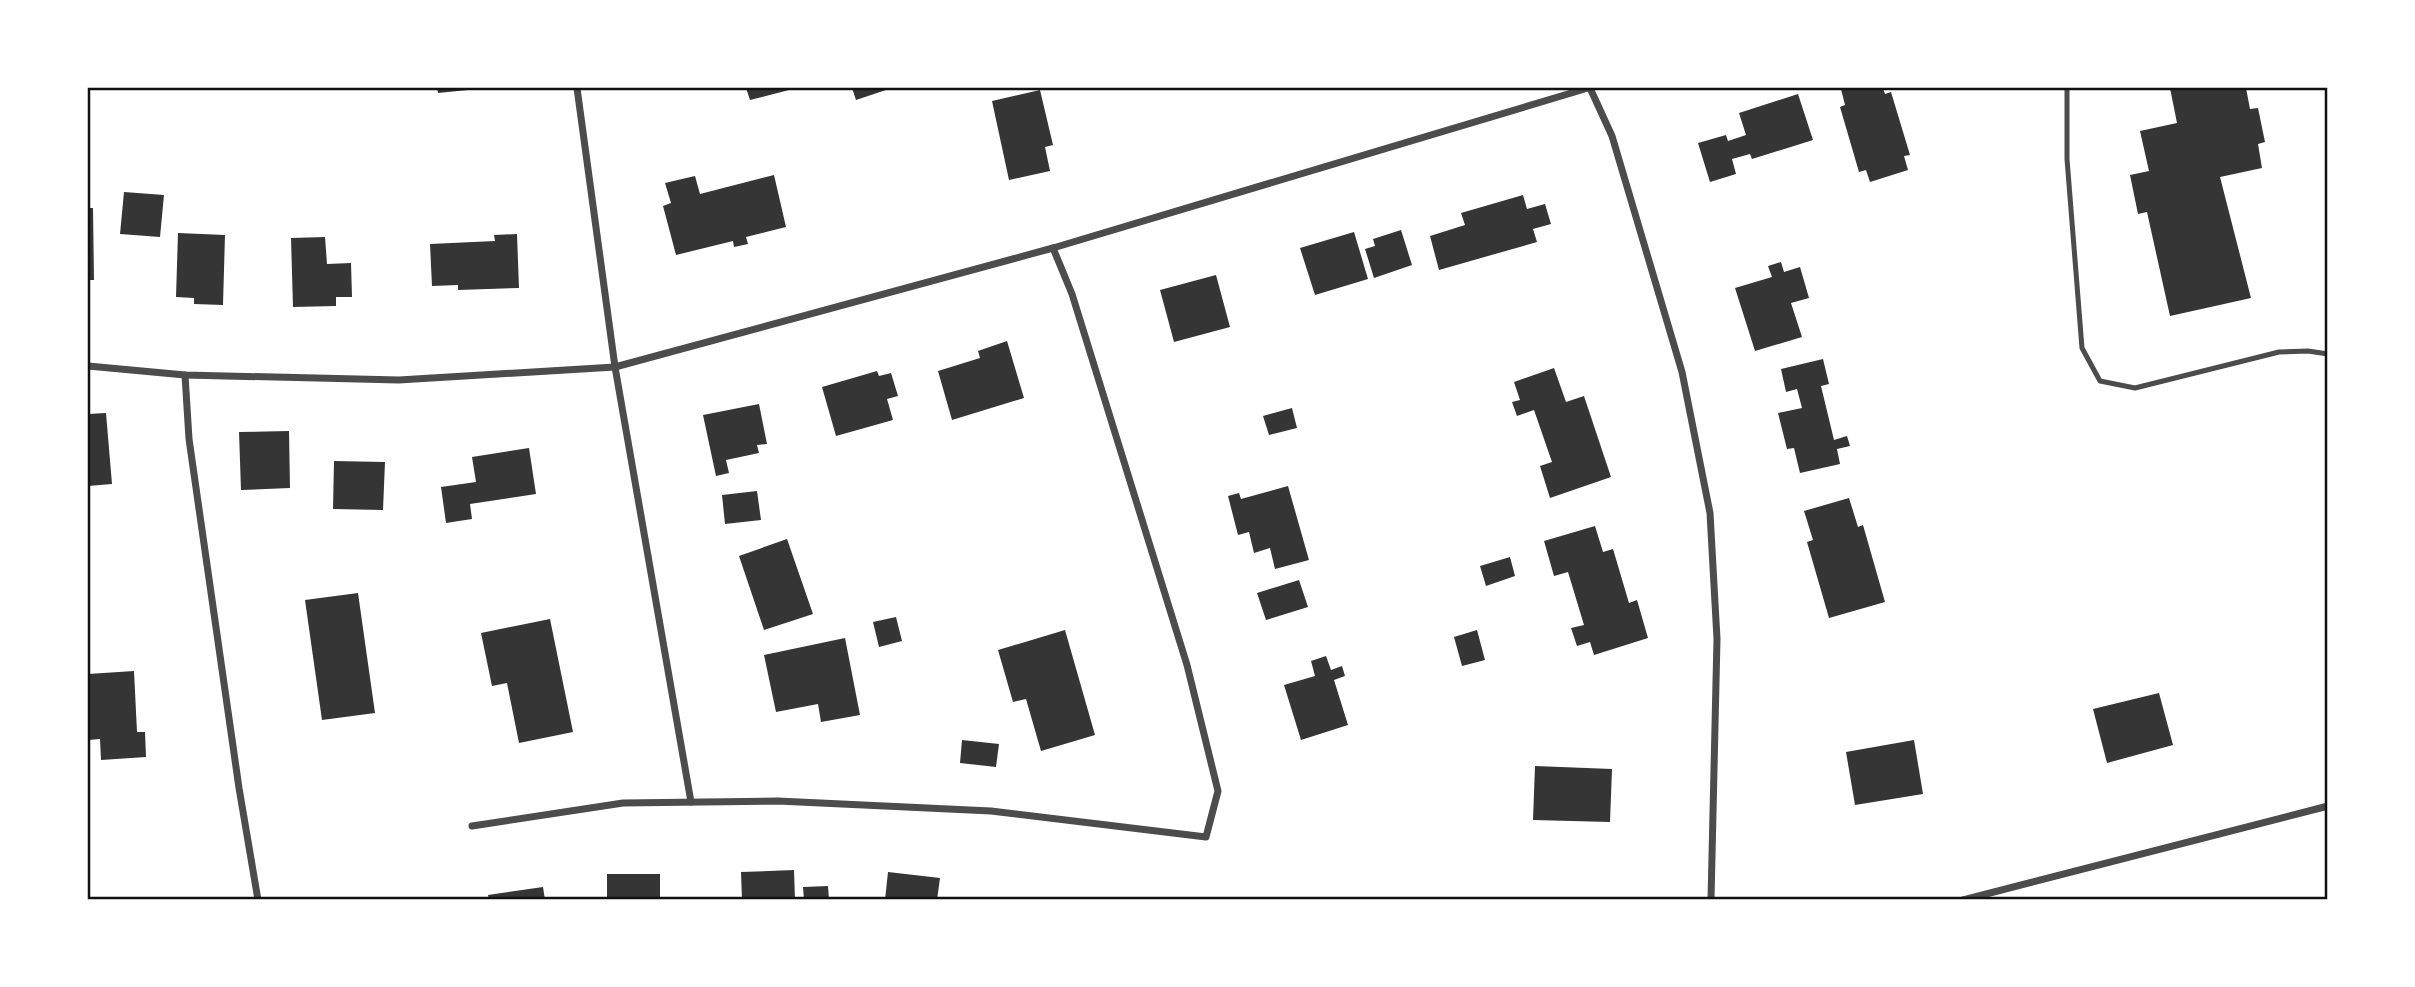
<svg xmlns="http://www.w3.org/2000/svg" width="2415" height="987" font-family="'Golos Text',sans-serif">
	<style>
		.building { fill: #353535 }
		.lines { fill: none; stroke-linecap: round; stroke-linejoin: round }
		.service { stroke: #4c4c4c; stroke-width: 5 }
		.minor { stroke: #4c4c4c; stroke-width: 7 }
		.neatline { fill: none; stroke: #111; stroke-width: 2.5 }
	</style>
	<rect width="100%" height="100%" fill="#fff"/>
	<g class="building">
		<path d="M437,88H478V89L438,93Z"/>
		<path d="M746,88H788L789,90L750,100Z"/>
		<path d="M852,88H892L856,100Z"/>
		<path d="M1847,88H1883L1885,94L1891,92L1910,155L1904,156L1908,170L1870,182L1866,170L1859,172L1840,107L1845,105L1841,89Z"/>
		<path d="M2170,88H2246L2250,109L2258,108L2265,142L2258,144L2262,168L2220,177L2251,298L2170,316L2147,212L2138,214L2130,175L2149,171L2140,131L2177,123Z"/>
		<path d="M1040,90L1053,145L1045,147L1050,171L1009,180L992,101Z"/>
		<path d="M1798,94L1813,140L1752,159L1750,154L1732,159L1736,174L1710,182L1698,143L1726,135L1728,141L1746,135L1739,113Z"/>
		<path d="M774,175L786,227L746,237L748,244L734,247L733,241L676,255L663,206L671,203L665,183L695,176L700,194Z"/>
		<path d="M124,192L164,195L160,237L120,234Z"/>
		<path d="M1523,195L1527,209L1545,204L1551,224L1533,229L1537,242L1439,270L1430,236L1465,225L1461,213Z"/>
		<path d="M88,208H93L94,280H88Z"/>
		<path d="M1401,230L1412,265L1374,278L1365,249L1375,246L1373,239Z"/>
		<path d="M1354,232L1368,279L1315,295L1300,248Z"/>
		<path d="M178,233L225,235L223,305L194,304V298L176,297Z"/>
		<path d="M517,234L519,288L458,290V285L432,286L430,244L495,241L494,235Z"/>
		<path d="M325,237L327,264L351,263L352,297H336V306L293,307L291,238Z"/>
		<path d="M1781,262L1784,272L1800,267L1809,298L1791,303L1802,337L1755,351L1735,288L1772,277L1768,266Z"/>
		<path d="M1216,275L1230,327L1174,342L1160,290Z"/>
		<path d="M1007,341L1024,398L952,420L938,371L980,358L978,351Z"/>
		<path d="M1823,359L1829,384L1821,386L1834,440L1847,436L1850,446L1837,449L1840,464L1800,473L1794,448L1787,449L1778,413L1802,408L1797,389L1786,392L1781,369Z"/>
		<path d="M1554,368L1566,402L1584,396L1611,477L1550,498L1540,466L1552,462L1534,410L1517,416L1512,402L1520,400L1514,382Z"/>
		<path d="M877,371L879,376L891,373L898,396L887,399L893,420L836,436L822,387Z"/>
		<path d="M759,404L767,444L757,445L759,453L726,460L729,473L716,476L703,415Z"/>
		<path d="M1292,408L1297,428L1269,435L1263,416Z"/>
		<path d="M106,413L112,484L88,486V414Z"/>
		<path d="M289,431L290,488L241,490L239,432Z"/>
		<path d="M529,448L536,494L470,504L472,519L446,523L441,487L476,482L472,457Z"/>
		<path d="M334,461L385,462L383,510L333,509Z"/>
		<path d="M1288,486L1309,560L1275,569L1270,548L1254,553L1249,532L1238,535L1228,496L1239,493L1241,499Z"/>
		<path d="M757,491L761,520L725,524L722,495Z"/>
		<path d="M1849,498L1858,527L1863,525L1885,602L1829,618L1807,542L1813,540L1804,511Z"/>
		<path d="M1595,526L1603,552L1613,549L1629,603L1637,600L1648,638L1594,655L1590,642L1577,646L1571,628L1584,625L1568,572L1554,576L1544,541Z"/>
		<path d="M787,539L813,614L764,630L739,556Z"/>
		<path d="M1510,557L1515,576L1486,586L1480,566Z"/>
		<path d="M1299,580L1308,607L1266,620L1257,593Z"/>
		<path d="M358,593L375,713L322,720L305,600Z"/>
		<path d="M896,617L902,641L879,647L873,622Z"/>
		<path d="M550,619L573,732L519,743L507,683L492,686L481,633Z"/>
		<path d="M1065,630L1095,735L1041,751L1026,699L1013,702L998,650Z"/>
		<path d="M1477,630L1485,660L1462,666L1454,637Z"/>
		<path d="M845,638L860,715L821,722L818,704L776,712L764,655Z"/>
		<path d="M1326,656L1331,670L1342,666L1345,676L1334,680L1348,725L1301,740L1284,685L1315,676L1311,661Z"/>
		<path d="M134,671L137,732H145L146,757L101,760L100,739L88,740V674Z"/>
		<path d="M2159,693L2173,745L2107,763L2093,709Z"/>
		<path d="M962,740L999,744L996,767L960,763Z"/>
		<path d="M1914,740L1923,794L1855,805L1846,752Z"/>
		<path d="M1535,766L1612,769L1610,822L1533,820Z"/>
		<path d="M794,870L795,900H742L741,872Z"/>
		<path d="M888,872L940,878L937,900H885Z"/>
		<rect x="607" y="874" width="53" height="26"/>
		<path d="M828,886L829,900H804L803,887Z"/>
		<path d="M543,887L545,900H489L488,895Z"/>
	</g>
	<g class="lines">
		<path class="service" d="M2067,88V159L2082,348L2100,381L2135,388L2279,352L2308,351L2328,354"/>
		<g class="minor">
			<path d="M577,88L615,367L691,802"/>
			<path d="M1590,88L1612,136L1682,372L1710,513L1717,639L1711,900"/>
			<path d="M88,366L185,375L399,380L615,367L1053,248L1588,88"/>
			<path d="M185,375L189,439L239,788L258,900"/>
			<path d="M472,826L623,803L778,801L991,811L1206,837L1218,791L1187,665L1072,294L1053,248"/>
			<path d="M1963,900L2328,806"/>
		</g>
	</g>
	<rect width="2415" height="987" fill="none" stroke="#ffffff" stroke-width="178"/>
	<rect x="89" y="89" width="2237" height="809" class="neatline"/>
</svg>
